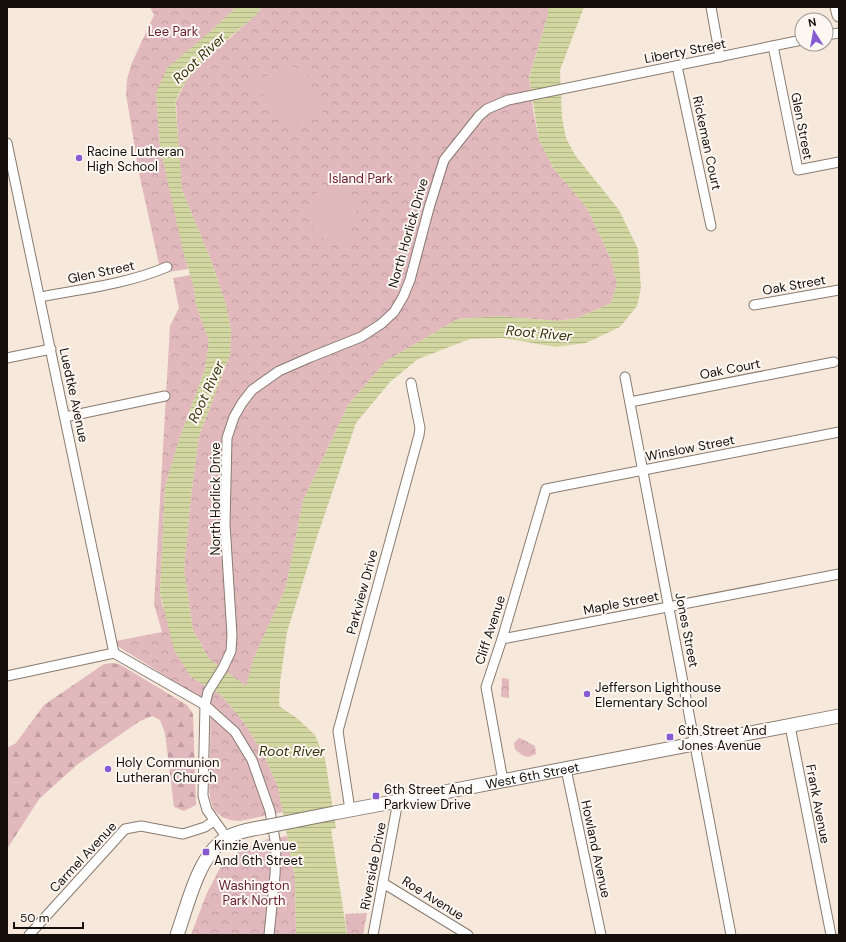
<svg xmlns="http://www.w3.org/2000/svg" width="846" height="942" font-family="'DM Sans',sans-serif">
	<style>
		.forest { fill: url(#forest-firs) }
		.park { fill: url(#park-crowns) }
		.pitch { fill: #e1b8bc }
		.water { fill: url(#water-rules) }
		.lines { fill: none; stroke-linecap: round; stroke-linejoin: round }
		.street-casing { stroke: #887b70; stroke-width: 11 }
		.secondary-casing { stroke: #887b70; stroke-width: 15 }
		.street { stroke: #fff; stroke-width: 9 }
		.secondary { stroke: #fff; stroke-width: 13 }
		.secondary-bridge-casing { stroke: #887b70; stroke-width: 15; stroke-linecap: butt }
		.secondary-bridge { stroke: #fff; stroke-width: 13 }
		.poi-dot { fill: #855ad3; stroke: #fdf7f2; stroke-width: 1.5 }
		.labels { text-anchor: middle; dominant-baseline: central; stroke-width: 4; stroke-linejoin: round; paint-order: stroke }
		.park-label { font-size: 13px; fill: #6a2332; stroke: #fdf7f2 }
		.street-label { font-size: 13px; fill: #140f0b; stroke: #fdf7f2 }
		.poi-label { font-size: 13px; fill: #140f0b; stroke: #fdf7f2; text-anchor: start }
		.water-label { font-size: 14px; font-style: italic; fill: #33340a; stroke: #fdf7f2 }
	</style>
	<defs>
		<pattern id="forest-firs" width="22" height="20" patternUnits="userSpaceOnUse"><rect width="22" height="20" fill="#e1b8bc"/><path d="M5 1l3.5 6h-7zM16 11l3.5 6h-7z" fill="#c09da0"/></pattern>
		<pattern id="park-crowns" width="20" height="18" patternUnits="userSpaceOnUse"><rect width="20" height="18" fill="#e1b8bc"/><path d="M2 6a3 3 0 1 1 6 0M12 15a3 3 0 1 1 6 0" fill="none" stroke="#c09da0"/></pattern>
		<pattern id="water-rules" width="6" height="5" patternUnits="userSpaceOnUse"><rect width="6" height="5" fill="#d2d6a0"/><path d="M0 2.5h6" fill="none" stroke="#b3b688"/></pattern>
	</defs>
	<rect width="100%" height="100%" fill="#f7e8dc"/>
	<path class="forest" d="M112,663L119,664L187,705L193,714L196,805L184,811L174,807L165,733L160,720L152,716L140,721L78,764L39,799L7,849V748L16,743L44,705L104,664Z"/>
	<g class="park">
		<path d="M150,7H236L212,30L156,93L160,146L188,269L161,273L139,173L126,94L127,80L131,65L154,15Z"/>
		<path d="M262,7H548V15L529,77L533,110L539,140L554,169L587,208L610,257L617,283L611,303L578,318L557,321L500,316L458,319L386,361L348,405L303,501L286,587L253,660L246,687L209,659L193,630L184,570L191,496L199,436L230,355L231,330L226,305L211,260L182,190L179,158L176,101L187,79L206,59L257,14Z"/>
		<path d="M191,275L193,285L196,304L209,342L205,369L179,440L165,487L160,593L162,604L191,677L221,695L243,721L263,753L278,787L283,812L240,821L230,820L222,817L214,810L210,798L209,786L211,706L185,688L119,647L116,641L162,632L154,604L170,326L179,308L173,278Z"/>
		<path d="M502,678L509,679V698L501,697Z"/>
		<path d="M519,738L522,739L535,746L536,754L528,757L522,755L515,749L514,743Z"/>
		<path d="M287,836L295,878L296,935H191L206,895L222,864L238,852L268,839Z"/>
		<path d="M367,913L363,935H347L345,914Z"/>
	</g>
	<g class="pitch">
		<path d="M293,67L305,71L324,115L318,117L314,107C312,110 309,115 306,117C295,127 275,123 267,111C262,104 263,95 263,87L253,90L250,82Z"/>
		<path d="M312,182L350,191L359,205L347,246L341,245L342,240C326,242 312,237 309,220C307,213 307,206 311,199C313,196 317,193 320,190L310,188Z"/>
	</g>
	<path class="water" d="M236,7H262L257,14C231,37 189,67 176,100C175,103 176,108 176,112L182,190L211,260L226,305L231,330L230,355L199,436L191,496L184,570L193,630L209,659L246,686L253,660L286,587L303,501L348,405L386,361L458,319L500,316L557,321L578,318L611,303L617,283L610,257L587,208L554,169L539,140L529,78L548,15V7H584L560,70L562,118L566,138L575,155L619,210L638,249L641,288L637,306L620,327L586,343L556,347L502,338L470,339L418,359L390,382L356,423L318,534L287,632L280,683L279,706L298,719L315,735L325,759L336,828L331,829L347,935H296L295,878L278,787L263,753L243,721L221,695L191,677L174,650L160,593L165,487L179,440L205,369L209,342L196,304L193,285L183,251L160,146L156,93L167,68L212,30Z"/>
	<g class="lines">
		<defs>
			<g id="street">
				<path d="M711,7L720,57"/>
				<path d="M826,35L839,33"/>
				<path d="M773,46L798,170L839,162"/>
				<path d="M677,66L711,226"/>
				<path d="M7,143L114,653"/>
				<path d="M40,297C82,289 127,284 167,267"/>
				<path d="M754,305L839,290"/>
				<path d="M7,358L51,349"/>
				<path d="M625,377L731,935"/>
				<path d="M630,402L834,362"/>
				<path d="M65,417L165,396"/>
				<path d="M502,639L839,574"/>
				<path d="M7,676L114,653L205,705L235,732L252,760L270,811L276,846L275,875L269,935"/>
				<path d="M790,726L831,935"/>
				<path d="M566,769L601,935"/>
				<path d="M503,781L486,687L502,639L546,489L839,432"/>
				<path d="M350,810L338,731L419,435L420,428L411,383"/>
				<path d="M227,838L207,810L203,796L205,705L208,692L223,668L231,651L232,635L225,524L227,438L234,417L242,403L252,390L279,371L311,357L361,337L381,324L394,312L403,297L410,280L429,208L444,160L479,116L487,109L508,100L802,40"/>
				<path d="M383,883L468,935"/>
				<path d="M29,935L125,829L141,826L183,834L205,827L214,821"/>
				<path d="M373,935L398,801"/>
			</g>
			<g id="secondary">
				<path d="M837,7L839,15"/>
				<path id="s1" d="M334,813L398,801L839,716"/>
				<path d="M177,935C188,905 198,854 228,837C239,831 252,829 264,827"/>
			</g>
		</defs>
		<use href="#street" class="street-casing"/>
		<use href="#secondary" class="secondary-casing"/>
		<use href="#street" class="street"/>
		<use href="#secondary" class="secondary"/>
		<defs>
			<path id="secondary-bridge" d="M264,827L334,813"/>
		</defs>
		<use href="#secondary-bridge" class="secondary-bridge-casing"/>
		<use href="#secondary-bridge" class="secondary-bridge"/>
	</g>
	<g class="poi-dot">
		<circle cx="79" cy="158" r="4"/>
		<circle cx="587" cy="694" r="4"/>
		<rect x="666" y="733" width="8" height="8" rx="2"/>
		<circle cx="108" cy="769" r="4"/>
		<rect x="372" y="792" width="8" height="8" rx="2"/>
		<rect x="202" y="848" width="8" height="8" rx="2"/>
	</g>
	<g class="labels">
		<g class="park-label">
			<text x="173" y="31">Lee Park</text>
			<text x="361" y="178">Island Park</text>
			<text x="254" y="885">Washington<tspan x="254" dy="15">Park North</tspan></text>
		</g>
		<g class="street-label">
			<text transform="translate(685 51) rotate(-11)">Liberty Street</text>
			<text transform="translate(802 126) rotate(79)">Glen Street</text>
			<text transform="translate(707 143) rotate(78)">Rickeman Court</text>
			<text transform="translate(408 233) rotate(-74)">North Horlick Drive</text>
			<text transform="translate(101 272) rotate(-12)">Glen Street</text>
			<text transform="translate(794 285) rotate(-10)">Oak Street</text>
			<text transform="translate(730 369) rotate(-11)">Oak Court</text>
			<text transform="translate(74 395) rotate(78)">Luedtke Avenue</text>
			<text transform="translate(690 448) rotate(-11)">Winslow Street</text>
			<text transform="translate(215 499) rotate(-90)">North Horlick Drive</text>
			<text transform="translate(362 592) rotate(-75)">Parkview Drive</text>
			<text transform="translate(621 603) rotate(-11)">Maple Street</text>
			<text transform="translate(490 630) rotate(-72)">Cliff Avenue</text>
			<text transform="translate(687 630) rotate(79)">Jones Street</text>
			<text stroke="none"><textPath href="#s1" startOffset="202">West 6th Street</textPath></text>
			<text transform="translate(818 804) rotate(79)">Frank Avenue</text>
			<text transform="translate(596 849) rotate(78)">Howland Avenue</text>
			<text transform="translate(83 857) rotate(-47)">Carmel Avenue</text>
			<text transform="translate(373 866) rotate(-79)">Riverside Drive</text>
			<text transform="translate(433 898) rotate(32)">Roe Avenue</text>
		</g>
		<g class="poi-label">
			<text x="87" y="151">Racine Lutheran<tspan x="87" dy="15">High School</tspan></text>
			<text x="595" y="687">Jefferson Lighthouse<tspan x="595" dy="15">Elementary School</tspan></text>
			<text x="678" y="730">6th Street And<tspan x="678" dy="15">Jones Avenue</tspan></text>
			<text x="116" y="762">Holy Communion<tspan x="116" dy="15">Lutheran Church</tspan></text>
			<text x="384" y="789">6th Street And<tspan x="384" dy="15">Parkview Drive</tspan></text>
			<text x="214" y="845">Kinzie Avenue<tspan x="214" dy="15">And 6th Street</tspan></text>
		</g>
		<g class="water-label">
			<text transform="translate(199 58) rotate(-43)">Root River</text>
			<text transform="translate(539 333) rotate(5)">Root River</text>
			<text transform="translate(206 392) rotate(-65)">Root River</text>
			<text x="292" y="751">Root River</text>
		</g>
	</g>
	<rect width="846" height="942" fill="none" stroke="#140f0b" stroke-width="16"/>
	<g transform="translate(814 32) rotate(349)"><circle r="19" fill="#fdf7f2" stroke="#a09a96"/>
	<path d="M0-3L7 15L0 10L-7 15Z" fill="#855ad3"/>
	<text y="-6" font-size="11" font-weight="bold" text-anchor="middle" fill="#140f0b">N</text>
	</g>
	<path d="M14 922v6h69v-6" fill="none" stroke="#140f0b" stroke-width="2"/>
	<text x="20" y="922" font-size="12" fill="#140f0b" stroke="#fdf7f2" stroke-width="3" paint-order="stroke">50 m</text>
</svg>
